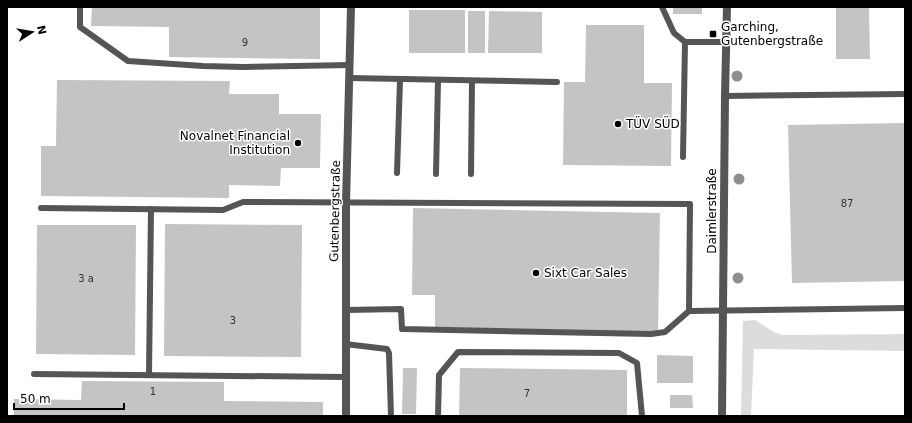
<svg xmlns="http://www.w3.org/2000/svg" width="912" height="423" font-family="'DejaVu Sans',sans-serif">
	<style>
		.green { fill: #dcdcdc }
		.building { fill: #c4c4c4 }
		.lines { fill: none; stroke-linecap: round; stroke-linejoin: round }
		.service { stroke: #555; stroke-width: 6 }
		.minor { stroke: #555; stroke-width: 8 }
		.tree { fill: #8f8f8f }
		.poi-dot { fill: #000; stroke: #fff; stroke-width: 1.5 }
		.labels { text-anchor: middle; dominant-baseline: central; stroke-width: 3; stroke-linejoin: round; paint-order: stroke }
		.number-label { font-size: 10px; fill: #313131 }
		.poi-label { font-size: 12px; fill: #000; stroke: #fff; text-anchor: start }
		.street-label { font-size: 12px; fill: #000; stroke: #fff }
	</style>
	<rect width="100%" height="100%" fill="#fff"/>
	<path class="green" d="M755,320L774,332L782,335L905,334V351L754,349L751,416H741L743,321Z"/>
	<g class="building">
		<path d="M92,7H320V59L169,57V27L91,26Z"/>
		<rect x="673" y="7" width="29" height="7"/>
		<path d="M836,7H869L870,59H836Z"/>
		<rect x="409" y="10" width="56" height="43"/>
		<rect x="468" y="11" width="17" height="42"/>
		<path d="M489,11L542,12V53H488Z"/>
		<path d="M586,25H644V83H672L671,166L563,165L564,82H585Z"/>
		<path d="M57,80L230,81L229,94H279V114H321L320,168H281L280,186L229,185V198L41,196V146H56Z"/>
		<path d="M905,123V281L792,283L788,125Z"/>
		<path d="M413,208L660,213L658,332L435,327V295H412Z"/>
		<path d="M165,224L302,225L301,357L164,356Z"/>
		<path d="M37,225H136L135,355L36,354Z"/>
		<path d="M657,355L693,356V383H657Z"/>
		<path d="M403,368H417L416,414H402Z"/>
		<path d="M460,368L627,370V416H459Z"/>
		<path d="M82,381L224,382V401L323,402V416H14V399L81,400Z"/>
		<path d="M670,395H692L693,408H670Z"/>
	</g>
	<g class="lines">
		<g class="service">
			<path d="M80,7V27L128,61L203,66L243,67L350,65"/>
			<path d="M662,7L674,33L685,42H726"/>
			<path d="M349,78L557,82"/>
			<path d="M725,96L905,94"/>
			<path d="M683,157L685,42"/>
			<path d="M397,173L400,80"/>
			<path d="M436,174L438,80"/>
			<path d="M471,174L472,81"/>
			<path d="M41,208L223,210L243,202L690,204L689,311"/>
			<path d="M346,310L401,309L402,329L651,334L665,332L689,311L905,308"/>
			<path d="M345,344L387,349L389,353L391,416"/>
			<path d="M34,374L345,377"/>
			<path d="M149,375L151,209"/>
			<path d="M438,416L439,375L458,352L619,353L637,363L642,416"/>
		</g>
		<g class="minor">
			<path d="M346,416V203L351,7"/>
			<path d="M722,416L725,96L727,7"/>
		</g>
	</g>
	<g class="tree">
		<circle cx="737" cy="76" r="5.5"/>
		<circle cx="739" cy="179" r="5.5"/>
		<circle cx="738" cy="278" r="5.5"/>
	</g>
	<g class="poi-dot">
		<rect x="709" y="30" width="8" height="8" rx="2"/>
		<circle cx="618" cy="124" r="4"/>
		<circle cx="298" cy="143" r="4"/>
		<circle cx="536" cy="273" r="4"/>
	</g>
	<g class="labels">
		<g class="number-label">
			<text x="245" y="42">9</text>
			<text x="847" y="203">87</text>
			<text x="86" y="278">3 a</text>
			<text x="233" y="320">3</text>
			<text x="153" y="391">1</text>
			<text x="527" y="393">7</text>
		</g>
		<g class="poi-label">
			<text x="721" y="27">Garching,<tspan x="721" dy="14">Gutenbergstraße</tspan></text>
			<text x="626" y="124">TÜV SÜD</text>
			<text x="290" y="136" text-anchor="end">Novalnet Financial<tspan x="290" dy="14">Institution</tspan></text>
			<text x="544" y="273">Sixt Car Sales</text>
		</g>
		<g class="street-label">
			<text transform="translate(335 211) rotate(-89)">Gutenbergstraße</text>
			<text transform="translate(712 211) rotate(-90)">Daimlerstraße</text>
		</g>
	</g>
	<rect width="912" height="423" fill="none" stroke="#000000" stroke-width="16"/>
	<g transform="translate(32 32) rotate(78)" stroke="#ffffff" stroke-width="3" paint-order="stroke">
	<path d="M0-3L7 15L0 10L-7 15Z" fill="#000000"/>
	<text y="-6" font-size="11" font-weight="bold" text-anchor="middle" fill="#000000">N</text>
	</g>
	<path d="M14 403v6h110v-6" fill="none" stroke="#000000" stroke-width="2"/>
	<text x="20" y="403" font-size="12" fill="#000000" stroke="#ffffff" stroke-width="3" paint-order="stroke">50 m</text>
</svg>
